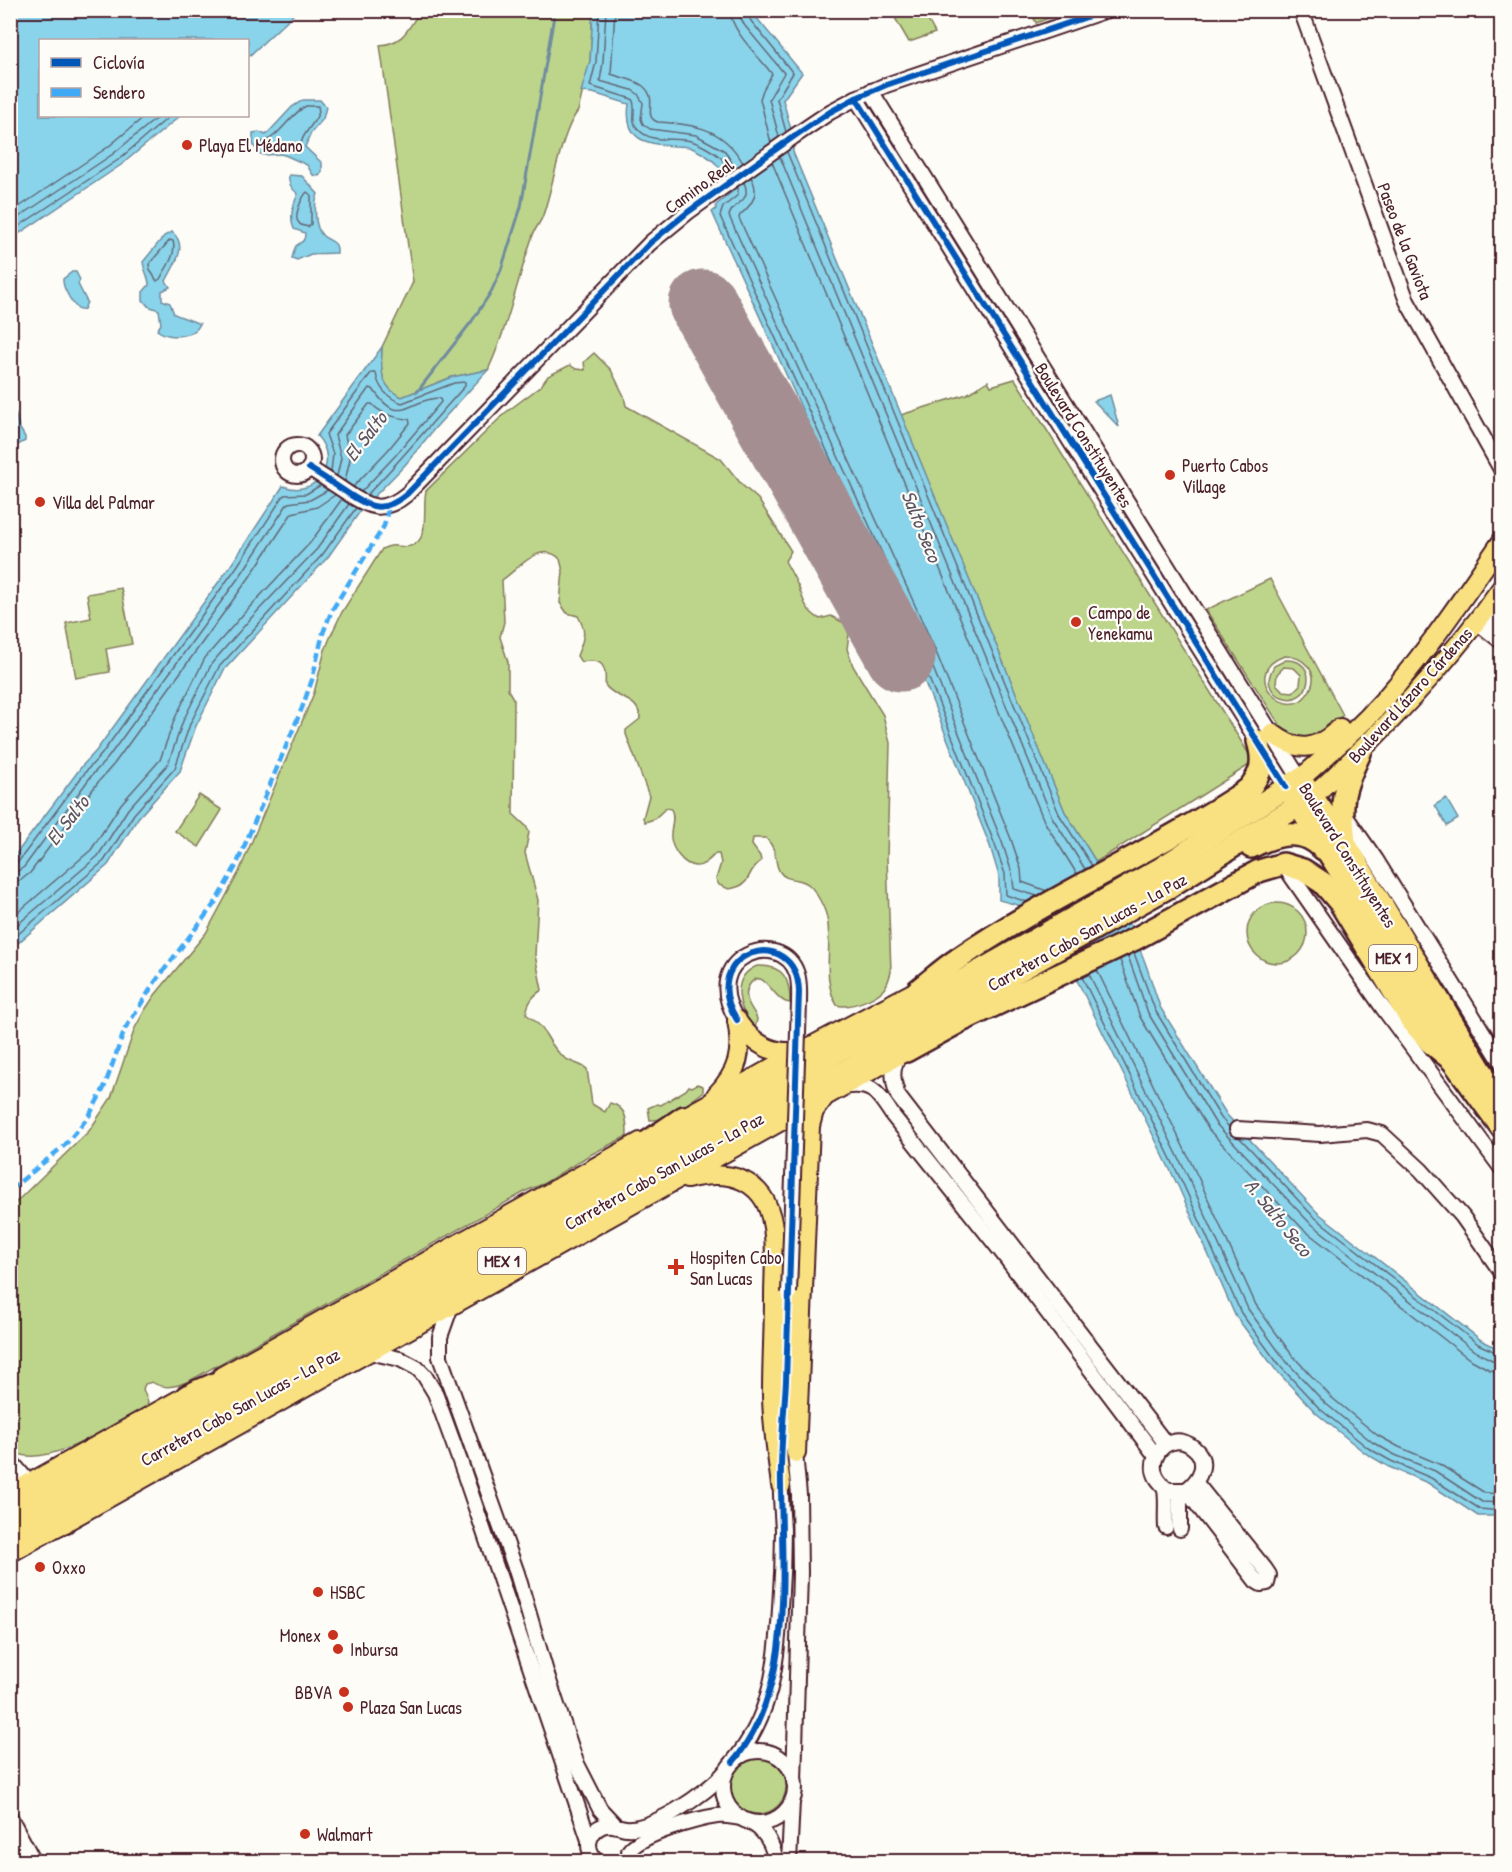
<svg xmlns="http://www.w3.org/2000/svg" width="1512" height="1872" font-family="'Patrick Hand',sans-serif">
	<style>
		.green { fill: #bdd58b; stroke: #847a5b; stroke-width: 1.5; fill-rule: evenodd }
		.water { fill: #89d4ea; stroke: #708c9e; stroke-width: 1.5 }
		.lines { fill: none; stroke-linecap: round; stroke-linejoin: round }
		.shore { stroke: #636777; stroke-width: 1.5 }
		.stream { stroke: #708c9e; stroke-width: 3 }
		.runway { stroke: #a48e91; stroke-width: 69 }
		.minor-casing { stroke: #4a1f2b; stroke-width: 18 }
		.major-casing { stroke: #4a1f2b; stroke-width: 22 }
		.highway-casing { stroke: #4a1f2b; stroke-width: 26 }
		.minor { stroke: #fdfcf7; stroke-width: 14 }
		.major { stroke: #f9e181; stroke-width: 18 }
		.highway { stroke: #f9e181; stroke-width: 21 }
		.minor-bridge-casing { stroke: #4a1f2b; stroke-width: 18; stroke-linecap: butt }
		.minor-bridge { stroke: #fdfcf7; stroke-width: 14 }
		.quiet { stroke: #3fa9f5; stroke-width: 4.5; stroke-dasharray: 9 4.5; stroke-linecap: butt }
		.cycleway-casing { stroke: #fdfcf7; stroke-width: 10 }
		.cycleway { stroke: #0057b8; stroke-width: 6 }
		.poi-dot { fill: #c8321e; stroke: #fdfcf7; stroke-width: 2 }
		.labels { text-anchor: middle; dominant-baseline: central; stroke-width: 4.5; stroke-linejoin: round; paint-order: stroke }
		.shield { fill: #fdfcf7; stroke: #806168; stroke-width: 1.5 }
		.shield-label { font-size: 16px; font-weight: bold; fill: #4a1f2b }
		.poi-label { font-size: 18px; fill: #4a1f2b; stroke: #fdfcf7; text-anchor: start }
		.street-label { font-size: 18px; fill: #4a1f2b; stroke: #fdfcf7 }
		.water-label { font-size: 20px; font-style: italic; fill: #5d5564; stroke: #fdfcf7 }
	</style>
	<rect width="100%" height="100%" fill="#fdfcf7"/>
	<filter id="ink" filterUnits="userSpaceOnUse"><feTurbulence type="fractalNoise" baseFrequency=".0167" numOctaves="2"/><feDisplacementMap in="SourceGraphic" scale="12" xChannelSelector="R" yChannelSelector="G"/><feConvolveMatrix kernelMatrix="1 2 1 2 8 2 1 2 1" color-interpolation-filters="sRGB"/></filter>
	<g filter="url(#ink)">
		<g class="green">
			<path d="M420,11H593L590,61L578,111C561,132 553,187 543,215C541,222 535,228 533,235C517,280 508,327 488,370L452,377L402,397L392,393L387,386L383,378L381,365L382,347L413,282L380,45C404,43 408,29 420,11Z"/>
			<path d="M891,11H923L935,33L909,42Z"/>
			<path d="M1031,11H1058L1059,14L1036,23Z"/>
			<path d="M594,353L611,370L624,396L626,406L721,459L742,485L758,499L791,551L785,561C790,570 795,579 799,588C804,602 806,611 820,619L831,616L844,623L849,634L847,649L853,666L883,715L890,743L887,858L891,972C889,978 888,985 883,990C874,999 849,1009 837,1005C821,979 833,947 827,918C825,908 816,891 809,885C801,877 786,882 780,872C773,862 780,853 766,838H753L752,845L760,856L761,861C744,872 755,885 729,889L719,885L716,879L721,863L719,854H715C710,859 703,867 695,866C683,865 672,849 671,838C670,828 676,818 671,809L666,808L654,819L645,822L643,818L649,796L626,734V730L640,719C640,697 615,700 605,685C607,665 602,658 581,662L577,656C583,639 588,634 578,616L567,613L560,603L563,571L560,559C541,539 517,570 502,580L504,622L500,637L508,662V690L514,700L513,814L526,826L529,832L525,853L538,900L535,955L542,990C532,996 528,1003 526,1014C547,1028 544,1037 559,1053C567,1063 578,1062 587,1069L592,1104L605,1112L610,1103C627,1107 627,1121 627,1136L588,1156L543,1184L528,1190L218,1365C198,1375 173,1396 152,1382L145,1384L143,1389L148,1402L147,1407C120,1423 37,1475 11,1449V1207L89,1131L111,1098L135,1028L145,1010L155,995L206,933L239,872L314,693L325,650L332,633L342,612L382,549C397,542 398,549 410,546C431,542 422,507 426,491L505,413L541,386L548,376L570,365L576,369L585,370L584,362Z"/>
			<path d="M1015,379L1254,762L1096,862L1065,812L901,415L967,394L988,381L991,386Z"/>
			<path d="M1270,579L1343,715C1323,730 1304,752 1281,727L1206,610ZM1285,656C1303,656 1320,672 1310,690C1289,729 1236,672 1285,656Z"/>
			<path d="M121,588L132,644L106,649L110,672L76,678L66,623L91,618L87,594Z"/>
			<path d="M1286,660C1321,659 1310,708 1282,697C1277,696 1273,692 1271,688C1267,680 1270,673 1274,666ZM1284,667L1294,668L1301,675L1300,685L1293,692L1283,691L1276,684L1277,674Z"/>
			<path d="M199,795L222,810L199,847L175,831Z"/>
			<circle cx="1277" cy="933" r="30"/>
			<path d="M757,966C784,965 790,979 790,1003C773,1002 764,965 750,984C747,988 746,994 747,998C748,1006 755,1012 757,1019L755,1029C738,1010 729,978 757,966Z"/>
			<path d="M697,1084L703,1086V1092C688,1103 669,1121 650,1120L648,1108L657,1104L661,1105L686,1090L689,1086L692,1087Z"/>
			<circle cx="758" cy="1786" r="28"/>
		</g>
		<g class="water">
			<path d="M11,10H297V11L248,57V40H40V116H180L121,165L11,239Z"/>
			<path d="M647,10L751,11L802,73L783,100L793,137V152L1065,812L1096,862L1116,887L1146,965L1160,1007L1227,1115L1317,1212L1481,1340L1501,1350V1516H1478L1428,1483L1389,1467L1365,1453L1316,1413L1275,1369L1235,1315L1179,1188L1079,984L1036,910L999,900V876L990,846L914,655L712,212L716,209V205L733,191C720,168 718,160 692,148C687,146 680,146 674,146C643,144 624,139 629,104L593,93L581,92L590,61L593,11L629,13Z"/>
			<path d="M303,100H320L326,107L323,119L311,133L305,147L322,163V172L319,176L313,175L307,165L287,156L281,154L264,155L258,153L253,144V133L259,132L266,135L292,107Z"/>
			<path d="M289,175L302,176L318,194C314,203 314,228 323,236C330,242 338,240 337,253L311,254L297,260L292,258C293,255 294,249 296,246C302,241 305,242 305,233L294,229C289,217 293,205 298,194C292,189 288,184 289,175Z"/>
			<path d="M172,232C189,246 174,265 166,281L170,287L162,291V300L170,303L174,314L200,324C194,338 168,339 157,330L161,324L159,310L148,306L143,300V292L149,285C149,277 144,271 143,262L164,236Z"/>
			<path d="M72,272H76L80,280L78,284L87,302L84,309L79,310C72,304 62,287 63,279Z"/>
			<path d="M382,347C381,369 379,387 402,397L452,377L488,370L435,428L405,465L361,510L328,557L224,670L196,726L180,771L138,818L108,865L11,949L10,862L82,766L96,751L231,565L283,486C316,499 341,462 317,436Z"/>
			<path d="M1110,395L1119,427L1094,401Z"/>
			<path d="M11,410L15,412L19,427L25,437V441L16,446L11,444Z"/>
			<path d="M1446,798L1458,819L1447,826L1435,805Z"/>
		</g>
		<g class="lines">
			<g class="shore">
				<path d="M599,10L596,62L590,86L632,99C638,109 629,120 638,129C652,145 673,136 691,141C699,143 713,151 720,157C724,160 726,168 729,172"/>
				<path d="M606,10L603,62L600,81L632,90L638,94L643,103L641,119L643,124L650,129L696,135L725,151L735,168"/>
				<path d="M615,10L611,74C621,78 634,79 643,86C660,100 641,116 658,122C695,124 723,128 743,163"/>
				<path d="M730,10C731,32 760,57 772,74L763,90L760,99L771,143"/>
				<path d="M739,10L740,17L745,26L784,73L769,99L779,137"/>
				<path d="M746,10L751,21L793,73L777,99L786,132"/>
				<path d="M306,106H318L319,112C312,129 301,132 299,153L283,148L266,149L262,148V142C278,139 289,115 306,106Z"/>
				<path d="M787,152L1059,814L1092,866"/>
				<path d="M780,157L1052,817L1085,869"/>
				<path d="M772,162L1044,821L1077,874"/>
				<path d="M751,177C760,193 753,204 740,215L739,218L934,647L1011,839L1021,869L1022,882L1047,891"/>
				<path d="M744,182C753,204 732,201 729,216L926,650L1002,842L1012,873L1014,889L1037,896"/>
				<path d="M738,187V195L723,207L720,216L919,653L995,845L1005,874L1006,895L1027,902"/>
				<path d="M307,192L311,195V224L308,227C305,226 301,226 299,223C292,217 303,196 307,192Z"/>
				<path d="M10,213L108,147L145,116"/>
				<path d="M10,223L113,154L159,116"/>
				<path d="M10,232L118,160L170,116"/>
				<path d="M170,240L173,241C177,254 166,268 160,279L157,281L150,270L149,264Z"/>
				<path d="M331,472L333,454L326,434L371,373H376C378,388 388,398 402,403L454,383L465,382V386C432,422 401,460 367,495"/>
				<path d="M337,476L341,458L335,435L369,388L373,389C400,430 410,397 440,398L441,402L395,456L361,492"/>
				<path d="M345,481L350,459L345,435L369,404H372C382,415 395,418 409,419L410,423L388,450L353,487"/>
				<path d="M10,865L18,862L87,770L101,755L236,568L284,495L306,494L321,485"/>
				<path d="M10,872L18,871L24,867L92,775L107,759L242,573L288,503L310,500L328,490"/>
				<path d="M10,881L21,880L30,873L99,781L114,764L249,578L292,513L317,507L335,495"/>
				<path d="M10,919L91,850L121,804L160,760L175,718L205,658L246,611L310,543L342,499"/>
				<path d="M10,931L98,856L128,809L168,764L183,721L212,663L252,617L317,549L349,504"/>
				<path d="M10,941L104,861L134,814L175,768L190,724L219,667L323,554L356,508"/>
				<path d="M1134,953L1155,1010L1221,1118L1229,1127"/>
				<path d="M1128,956L1148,1013L1216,1124L1309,1222L1473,1350L1494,1361L1502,1363"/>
				<path d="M1120,960L1140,1017L1209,1130L1303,1229L1468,1358L1490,1370L1502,1372"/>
				<path d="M1097,970L1199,1179L1256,1305L1292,1355L1331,1397L1377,1435L1399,1447L1439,1464L1485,1493L1502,1494"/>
				<path d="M1089,974L1191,1183L1248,1309L1285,1360L1325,1403L1372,1442L1395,1455L1435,1471L1482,1502L1502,1503"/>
				<path d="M1082,977L1184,1186L1241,1313L1279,1365L1320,1409L1368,1448L1391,1461L1431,1478L1480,1509L1502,1511"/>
				<path d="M1239,1137L1313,1216L1478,1344L1502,1355"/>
			</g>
			<path class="stream" d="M417,392L472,321L491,292L501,270L521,207L555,10"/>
			<path class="runway" d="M703,304L901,657"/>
			<defs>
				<g id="minor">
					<path d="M1301,10L1407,301L1502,471"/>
					<path d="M871,91L1300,779"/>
					<path d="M856,98L1286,787"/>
					<circle cx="297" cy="460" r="15"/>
					<path d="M309,468C322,476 334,484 346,492C369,508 383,514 407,494L650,243L688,212L793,137L830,112L856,98L886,85L1107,10"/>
					<path d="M1483,614L1502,628"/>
					<path d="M1477,622L1502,642"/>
					<path d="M1344,814L1376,860L1502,1063"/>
					<path d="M1283,864L1383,1008L1502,1169"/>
					<path d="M737,1020C697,956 782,927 797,974C800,983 799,993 799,1003"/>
					<path d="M900,1055C890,1068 893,1082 898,1096L1166,1444"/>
					<path d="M844,1087C873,1081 879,1095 893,1116L1004,1255L1156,1456"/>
					<path d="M1237,1129L1320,1134L1367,1130L1382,1134L1421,1170L1462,1216L1502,1273"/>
					<path d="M451,1306L440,1337V1357L517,1573L546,1672L576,1762L600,1809L615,1825"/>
					<path d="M369,1352L400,1359L417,1368L424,1375L435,1393L462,1467L589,1840"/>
					<path d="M782,1444L789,1293"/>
					<path d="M10,1460L30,1484"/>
					<path d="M1165,1488L1170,1490H1186C1200,1480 1210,1462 1194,1448C1188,1443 1180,1440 1173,1442C1157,1445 1149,1465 1157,1478C1160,1483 1164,1485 1165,1490C1167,1501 1165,1515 1166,1527"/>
					<path d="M1180,1490V1529"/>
					<path d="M1186,1490L1256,1581L1261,1584L1267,1583L1269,1575L1265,1569L1195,1482"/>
					<circle cx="759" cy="1787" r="36"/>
					<path d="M733,1762C771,1717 777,1665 780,1608C782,1582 783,1556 783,1530C782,1512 780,1493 781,1475"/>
					<path d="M794,1782L800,1573L799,1495L794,1443"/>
					<path d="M10,1817L34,1862"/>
					<path d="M749,1822C765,1829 773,1845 776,1862"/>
					<path d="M621,1827C646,1836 709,1792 725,1772"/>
					<path d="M10,1845L19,1862"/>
					<path d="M629,1851C641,1834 697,1819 717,1816C726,1815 733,1817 741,1818"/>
					<path d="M597,1862C579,1845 594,1819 617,1826"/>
					<path d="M789,1862L792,1801"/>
				</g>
				<g id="major">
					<path d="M1272,733C1299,754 1316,750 1340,728"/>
					<path d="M1300,779C1323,759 1346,739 1368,717C1419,664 1460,602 1502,541"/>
					<path d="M1312,797C1382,733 1447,665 1502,587"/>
					<path d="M737,1021C752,1043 773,1056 800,1051"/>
					<path d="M716,1095C739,1071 743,1052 737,1020"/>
					<path d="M672,1124L808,1048L918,990"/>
					<path d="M687,1179C715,1172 748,1172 765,1201C779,1228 774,1267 774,1297C774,1329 772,1361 772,1393C772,1424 777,1454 781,1485"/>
					<path d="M222,1376L640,1142"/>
					<path d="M796,1453L810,1126L814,1111L823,1099"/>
					<path d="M10,1494L198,1389"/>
					<path d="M10,1553L906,1051"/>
				</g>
				<g id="highway">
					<path d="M1292,795L1372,922L1453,1061L1502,1128"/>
					<path d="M1242,797C1259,777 1266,768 1258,741"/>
					<path d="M1345,842C1340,800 1342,791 1360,753"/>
					<path d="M1251,847C1275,835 1302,826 1323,849"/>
					<path d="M918,990C931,980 944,968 958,959C1051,895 1156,851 1250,788"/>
					<path d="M906,1051L959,1022L1135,939L1259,871L1283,864L1303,870L1323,883L1340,903L1411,1020L1430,1042L1453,1061"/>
					<path d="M630,1154L684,1117"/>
					<path d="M187,1396L238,1374"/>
					<path d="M10,1514L703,1128L1158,870L1300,779L1346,845L1481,1070L1502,1100"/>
					<path d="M10,1534L740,1128L849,1069L937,1016L1167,888L1312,797"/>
					<path d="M33,1534L64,1522"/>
				</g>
			</defs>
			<use href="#minor" class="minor-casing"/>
			<use href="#major" class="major-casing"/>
			<use href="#highway" class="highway-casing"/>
			<use href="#minor" class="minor"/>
			<use href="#major" class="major"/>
			<use href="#highway" class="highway"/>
			<defs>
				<path id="minor-bridge" d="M789,1293L799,1003"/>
			</defs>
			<use href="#minor-bridge" class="minor-bridge-casing"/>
			<use href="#minor-bridge" class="minor-bridge"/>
			<path class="quiet" d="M10,1190L65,1145L89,1116L104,1088L125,1029L155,982L215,903L236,866L302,708L312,680L323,633L332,610L384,526L389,505"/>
			<defs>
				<g id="cycleway">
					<path d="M856,98L1286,787"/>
					<path d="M309,468C322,476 334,484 346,492C369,508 383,514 407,494L650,243L688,212L793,137L830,112L856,98L886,85L1107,10"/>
					<path d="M733,1762C794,1690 782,1574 781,1486C780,1451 784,1416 786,1381L799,992C797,921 694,951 737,1020"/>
				</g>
			</defs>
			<use href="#cycleway" class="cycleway-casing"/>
			<use href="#cycleway" class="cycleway"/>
		</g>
	</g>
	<g class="poi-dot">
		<circle cx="187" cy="145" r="6"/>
		<circle cx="1170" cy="475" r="6"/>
		<circle cx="40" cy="502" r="6"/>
		<circle cx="1076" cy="622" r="6"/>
		<path d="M673 1258h6v6h6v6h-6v6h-6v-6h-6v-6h6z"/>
		<circle cx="40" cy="1567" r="6"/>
		<circle cx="318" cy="1592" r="6"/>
		<circle cx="333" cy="1635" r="6"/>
		<circle cx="338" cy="1649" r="6"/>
		<circle cx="344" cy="1692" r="6"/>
		<circle cx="348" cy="1707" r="6"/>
		<circle cx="305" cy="1834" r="6"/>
	</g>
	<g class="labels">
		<g class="shield">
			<rect x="1369" y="945" width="48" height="26" rx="4.5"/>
			<rect x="478" y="1248" width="48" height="26" rx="4.5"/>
		</g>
		<g class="shield-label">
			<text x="1393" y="958">MEX 1</text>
			<text x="502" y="1261">MEX 1</text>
		</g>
		<g class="poi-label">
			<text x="199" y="145">Playa El Médano</text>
			<text x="1182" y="465">Puerto Cabos<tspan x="1182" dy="21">Village</tspan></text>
			<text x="52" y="502">Villa del Palmar</text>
			<text x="1088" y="612">Campo de<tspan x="1088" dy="21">Yenekamu</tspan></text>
			<text x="690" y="1257">Hospiten Cabo<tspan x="690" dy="21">San Lucas</tspan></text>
			<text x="52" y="1567">Oxxo</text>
			<text x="330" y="1592">HSBC</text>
			<text x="321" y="1635" text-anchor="end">Monex</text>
			<text x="350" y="1649">Inbursa</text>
			<text x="332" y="1692" text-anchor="end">BBVA</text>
			<text x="360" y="1707">Plaza San Lucas</text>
			<text x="317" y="1834">Walmart</text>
		</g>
		<g class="street-label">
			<text transform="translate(699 186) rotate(-36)">Camino Real</text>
			<text transform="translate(1405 241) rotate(69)">Paseo de la Gaviota</text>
			<text transform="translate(1084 435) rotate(58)">Boulevard Constituyentes</text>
			<text transform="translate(1410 695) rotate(-48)">Boulevard Lázaro Cárdenas</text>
			<text transform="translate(1348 855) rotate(58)">Boulevard Constituyentes</text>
			<text transform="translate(1087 932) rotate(-29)">Carretera Cabo San Lucas - La Paz</text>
			<text transform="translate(664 1171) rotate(-29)">Carretera Cabo San Lucas - La Paz</text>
			<text transform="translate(240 1407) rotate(-29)">Carretera Cabo San Lucas - La Paz</text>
		</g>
		<g class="water-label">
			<text transform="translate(365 436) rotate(-52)">El Salto</text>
			<text transform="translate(922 526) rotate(68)">Salto Seco</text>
			<text transform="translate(67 820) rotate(-52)">El Salto</text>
			<text transform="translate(1279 1217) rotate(51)">A. Salto Seco</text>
		</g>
	</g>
	<rect width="1512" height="1872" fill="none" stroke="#fdfcf7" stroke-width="36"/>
	<rect x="18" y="18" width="1476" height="1836" fill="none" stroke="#4a1f2b" stroke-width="2" filter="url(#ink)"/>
	<rect x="39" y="39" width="210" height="78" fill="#fdfcf7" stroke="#b5a4a5" stroke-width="1.5"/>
	<rect x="51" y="58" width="30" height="9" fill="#0057b8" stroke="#b5a4a5" stroke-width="1.5"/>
	<text x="93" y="69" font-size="18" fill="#4a1f2b">Ciclovía</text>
	<rect x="51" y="88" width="30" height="9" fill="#3fa9f5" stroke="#b5a4a5" stroke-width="1.5"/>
	<text x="93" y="99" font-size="18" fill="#4a1f2b">Sendero</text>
</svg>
